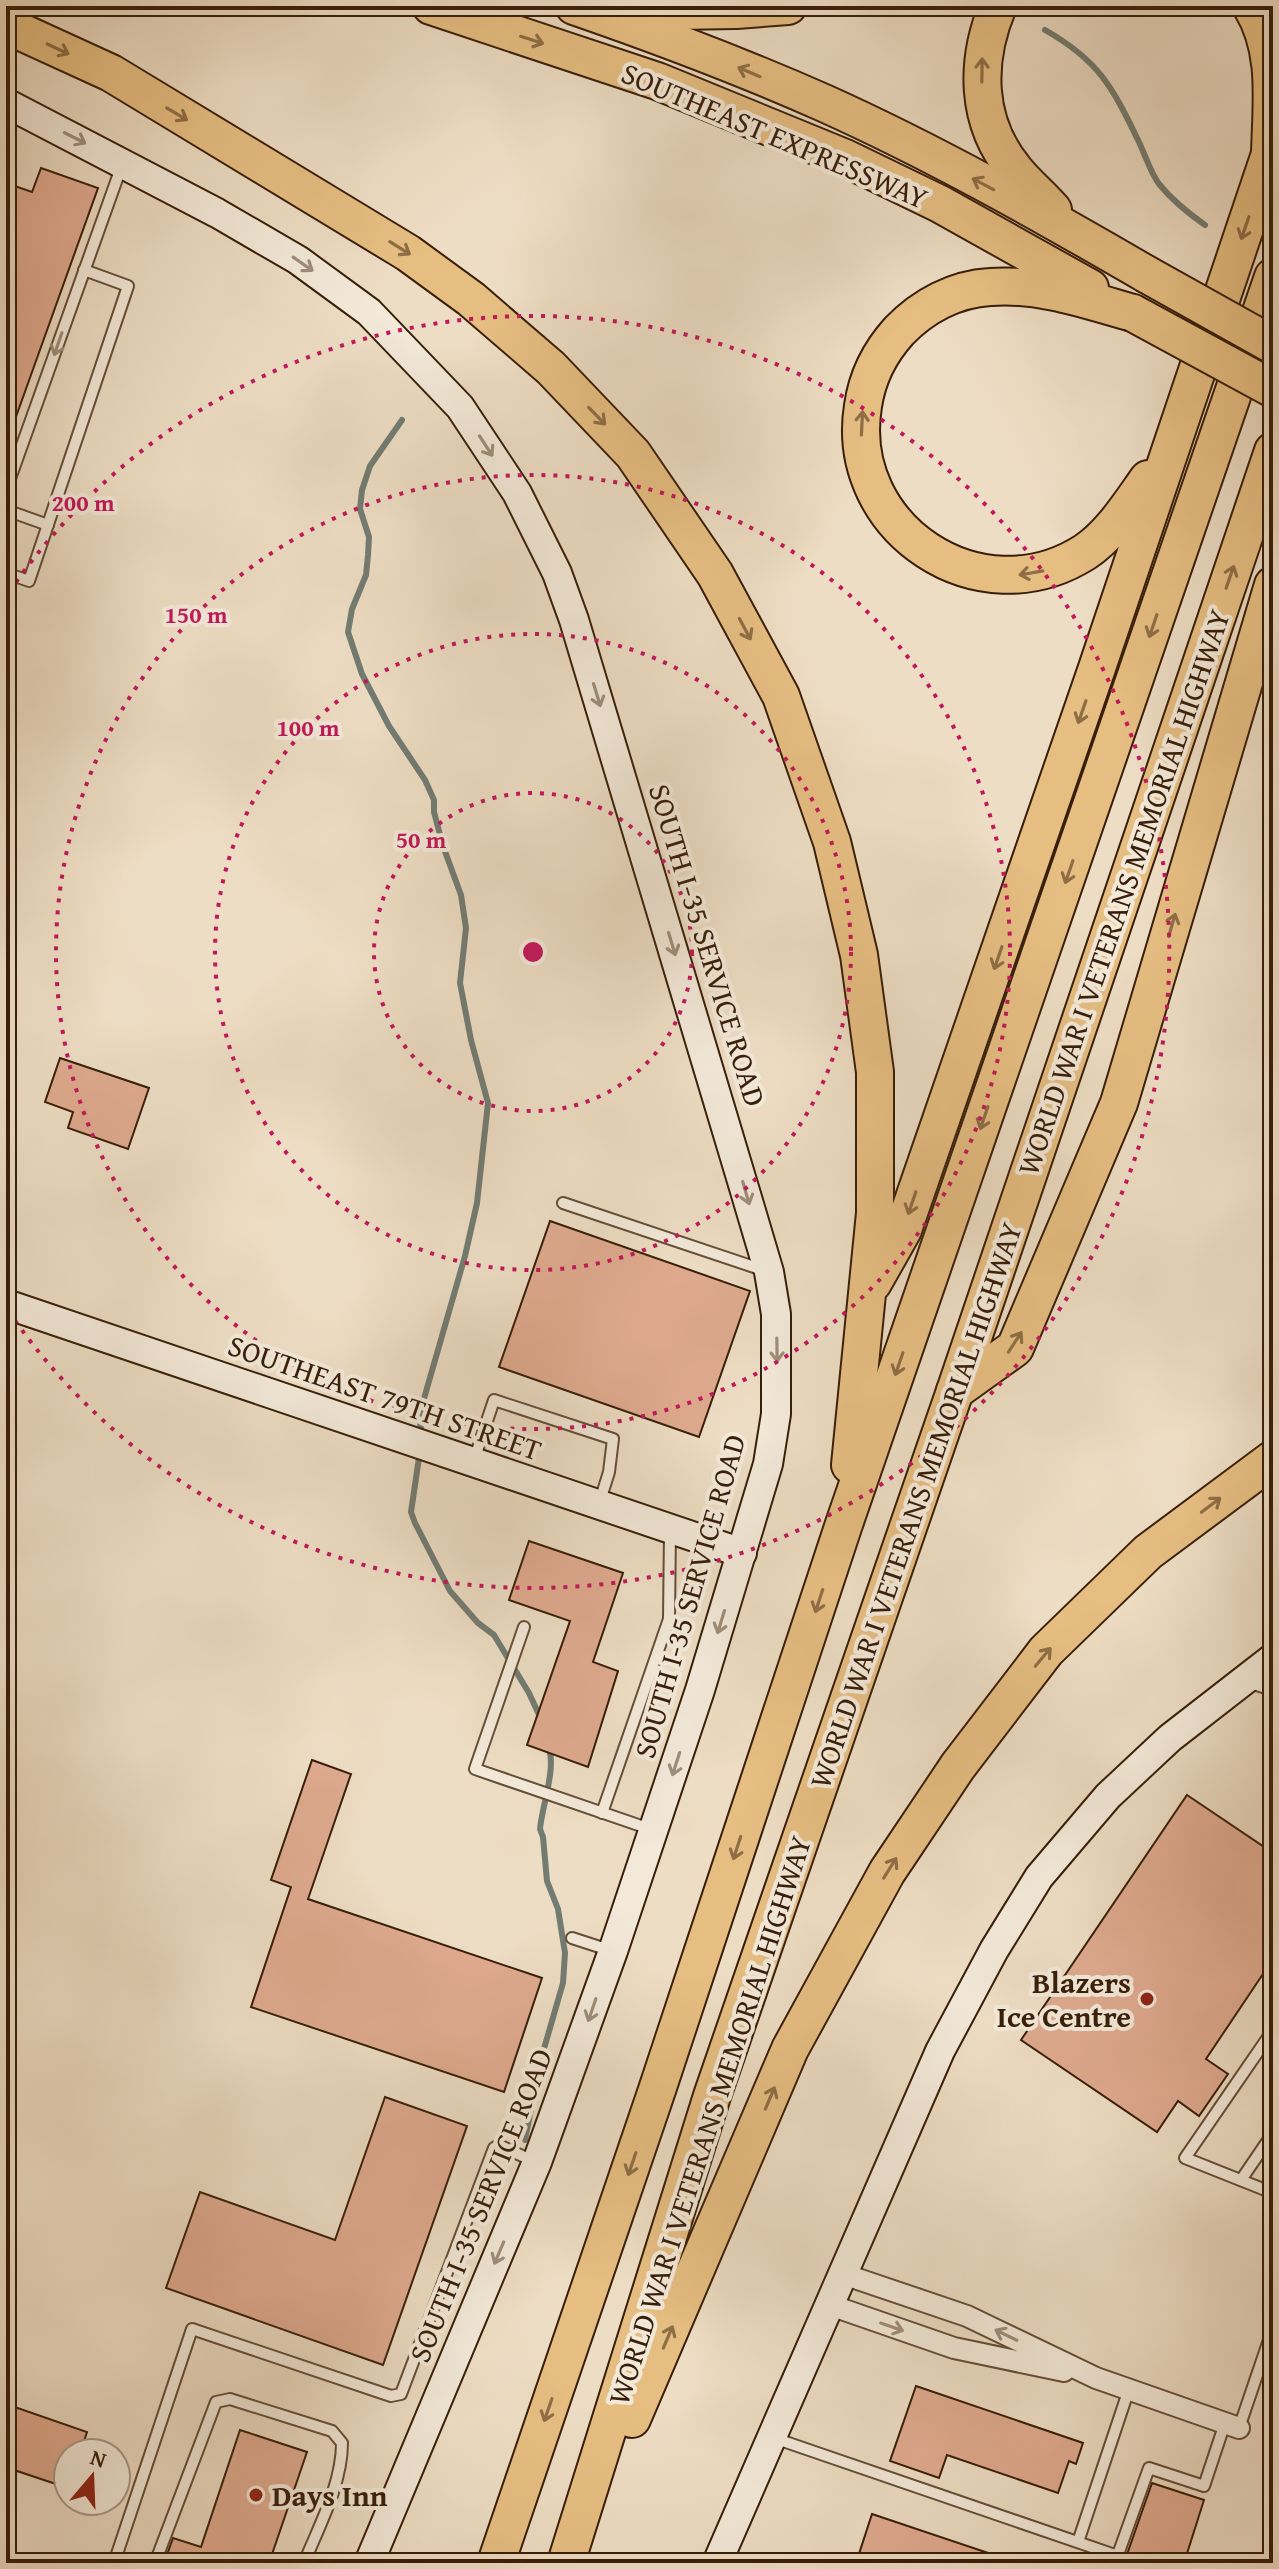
<svg xmlns="http://www.w3.org/2000/svg" width="1279" height="2569" font-family="'Gentium Book Plus',serif">
	<style>
		.lines { fill: none; stroke-linecap: round; stroke-linejoin: round }
		.stream { stroke: #737c73; stroke-width: 6 }
		.building { fill: #dfaa8f; stroke: #381e09; stroke-width: 2 }
		.lane-casing { stroke: #654e38; stroke-width: 14 }
		.street-casing { stroke: #654e38; stroke-width: 24 }
		.secondary-casing { stroke: #381e09; stroke-width: 32 }
		.highway-casing { stroke: #381e09; stroke-width: 40 }
		.lane { stroke: #f3e9d9; stroke-width: 10 }
		.street { stroke: #f3e9d9; stroke-width: 20 }
		.secondary { stroke: #f3e9d9; stroke-width: 28 }
		.highway { stroke: #e6be82; stroke-width: 36 }
		.highway-bridge-casing { stroke: #381e09; stroke-width: 40; stroke-linecap: butt }
		.highway-bridge { stroke: #e6be82; stroke-width: 36 }
		.oneway { stroke: #8f6e46 }
		.oneway2 { stroke: #9f8e7b }
		.ring { fill: none; stroke: #c2185b; stroke-width: 4; stroke-dasharray: 4 8 }
		.poi-dot { fill: #8f2418; stroke: #f3e9d9; stroke-width: 3 }
		.labels { text-anchor: middle; dominant-baseline: central; stroke-width: 8; stroke-linejoin: round; paint-order: stroke }
		.street-label { font-size: 30px; fill: #381e09; stroke: #f3e9d9 }
		.poi-label { font-size: 30px; font-weight: bold; fill: #381e09; stroke: #f3e9d9; text-anchor: end }
		.centre { fill: #c2185b; stroke: #f3e9d9; stroke-width: 4 }
		.ring-label { font-size: 24px; text-anchor: middle; font-weight: bold; fill: #c2185b; stroke: #f3e9d9; stroke-width: 8; stroke-linejoin: round; paint-order: stroke }
	</style>
	<rect width="100%" height="100%" fill="#edddc4"/>
	<filter id="stains"><feTurbulence type="fractalNoise" baseFrequency=".0025" numOctaves="4"/><feColorMatrix values="0 0 0 0 .2 0 0 0 0 .09 0 0 0 0 .02 0 0 0 .5 -.17"/></filter>
	<radialGradient id="worn" r=".72"><stop offset=".6" stop-color="#630" stop-opacity="0"/><stop offset="1" stop-color="#630" stop-opacity=".3"/></radialGradient>
	<g class="lines">
		<g class="stream">
			<path d="M1045,30C1098,60 1112,86 1138,140C1145,154 1150,172 1159,184C1172,200 1188,213 1205,225"/>
			<path d="M402,420L370,466L362,490L360,509L369,537L368,555L366,575L352,609L348,632L362,674L389,726L425,780L434,800V812L443,846L461,895L466,928L460,983L471,1040L488,1103L477,1203L465,1256L419,1416L422,1436"/>
			<path d="M420,1451L411,1512L415,1523L450,1591L478,1623L494,1635L529,1693L541,1719"/>
			<path d="M525,2140L541,2059L563,1983L565,1953L558,1909L547,1881L543,1837L540,1829C542,1806 556,1769 549,1749"/>
		</g>
	</g>
	<g class="building">
		<path d="M41,168L98,188L8,439H6V183L32,192Z"/>
		<path d="M60,1058L149,1088L128,1149L68,1128L73,1112L45,1102Z"/>
		<path d="M550,1221L750,1291L699,1437L499,1367Z"/>
		<path d="M529,1541L623,1573L593,1662L618,1671L588,1767L527,1745L570,1621L509,1600Z"/>
		<path d="M312,1760L351,1774L308,1899L542,1978L504,2092L251,2007L291,1887L271,1880Z"/>
		<path d="M1187,1795L1273,1853V1959L1206,2059L1228,2074L1199,2116L1178,2101L1157,2132L1021,2040Z"/>
		<path d="M385,2097L467,2126L383,2365L166,2288L200,2192L335,2240Z"/>
		<path d="M916,2386L1083,2443L1076,2464L1069,2461L1058,2493L947,2455L939,2478L890,2461Z"/>
		<path d="M6,2404L87,2432L80,2453H68V2488L11,2469L14,2460L6,2457Z"/>
		<path d="M240,2430L307,2452L269,2563H164L173,2538L201,2547Z"/>
		<path d="M1152,2483L1204,2500L1184,2563H1124Z"/>
		<path d="M872,2514L1009,2560L1008,2563H856Z"/>
	</g>
	<g class="lines">
		<defs>
			<g id="lane">
				<path d="M6,490L122,165"/>
				<path d="M6,510L48,525"/>
				<path d="M6,573L29,581L128,286L84,270"/>
				<path d="M563,1203L766,1271"/>
				<path d="M474,1460L494,1400L613,1439L609,1472L599,1504"/>
				<path d="M524,1627L475,1769L653,1830"/>
				<path d="M602,1813L669,1619L670,1530"/>
				<path d="M572,1938L612,1951"/>
				<path d="M1273,2030L1185,2158L1273,2193"/>
				<path d="M1241,2180L1273,2133"/>
				<path d="M1239,2428L1273,2328"/>
				<path d="M774,2438L1118,2556"/>
				<path d="M1078,2542L1129,2389"/>
				<path d="M114,2563L192,2329L391,2396L401,2394L494,2148L499,2145L535,2162"/>
				<path d="M155,2563L216,2402L230,2399L332,2431L342,2443C342,2484 319,2526 304,2563"/>
				<path d="M1115,2563L1149,2468L1204,2486L1225,2423"/>
			</g>
			<g id="street">
				<path d="M1248,1677L1273,1685"/>
				<path d="M843,2274L967,2316L1096,2378L1239,2428"/>
				<path d="M830,2305L954,2348L1064,2371"/>
			</g>
			<g id="secondary">
				<path d="M6,103L217,213L298,260L369,312L460,407L517,493L557,573L574,620L745,1191L769,1272L776,1314V1414L768,1464L700,1690L613,1951L537,2162L369,2563"/>
				<path d="M6,1304L742,1553"/>
				<path d="M717,2563L940,2051L994,1950L1039,1877L1108,1796L1170,1738L1273,1658"/>
			</g>
			<g id="highway">
				<path d="M431,6L657,81L845,158L940,204L1090,288"/>
				<path d="M574,6C658,35 743,67 824,103C935,153 1041,213 1146,274"/>
				<path d="M998,6C975,61 975,122 1015,170C1026,184 1041,196 1053,210"/>
				<path d="M1251,6C1279,51 1271,104 1270,154"/>
				<path d="M613,12L736,10L788,6"/>
				<path d="M6,25L111,73L408,253L471,299L551,368L633,454L715,574L781,696L832,842L859,955L875,1072V1213L850,1465"/>
				<path d="M1133,313C1087,300 1039,283 990,287C955,289 923,306 899,331C880,352 867,378 863,406C843,529 980,619 1085,552C1111,535 1130,504 1148,479"/>
				<path d="M873,1283L903,1230L1097,668L1273,145"/>
				<path d="M955,1391L1015,1348L1119,1103L1273,585"/>
				<path d="M632,2419L790,2049L887,1872L958,1766L1046,1651L1148,1552L1273,1459"/>
				<path d="M496,2563L657,2090L843,1527L1273,277"/>
				<path d="M566,2563L712,2096L955,1391L1273,451"/>
			</g>
		</defs>
		<use href="#lane" class="lane-casing"/>
		<use href="#street" class="street-casing"/>
		<use href="#secondary" class="secondary-casing"/>
		<use href="#highway" class="highway-casing"/>
		<use href="#lane" class="lane"/>
		<use href="#street" class="street"/>
		<use href="#secondary" class="secondary"/>
		<use href="#highway" class="highway"/>
		<defs>
			<g id="highway-bridge">
				<path d="M1146,274L1273,345"/>
				<path d="M1133,313L1273,389"/>
			</g>
		</defs>
		<use href="#highway-bridge" class="highway-bridge-casing"/>
		<use href="#highway-bridge" class="highway-bridge"/>
	</g>
	<defs><path id="oneway-shaft" d="M-6 0H5M1.5-3L5.5 0L1.5 3" fill="none" stroke-width="1.6" stroke-linecap="round" stroke-linejoin="round" transform="scale(2)"/></defs>
	<g class="oneway">
		<use href="#oneway-shaft" transform="translate(532 40) rotate(18)"/>
		<use href="#oneway-shaft" transform="translate(58 49) rotate(25)"/>
		<use href="#oneway-shaft" transform="translate(982 70) rotate(-89)"/>
		<use href="#oneway-shaft" transform="translate(749 72) rotate(-157)"/>
		<use href="#oneway-shaft" transform="translate(177 114) rotate(31)"/>
		<use href="#oneway-shaft" transform="translate(983 184) rotate(-152)"/>
		<use href="#oneway-shaft" transform="translate(1245 228) rotate(109)"/>
		<use href="#oneway-shaft" transform="translate(400 248) rotate(32)"/>
		<use href="#oneway-shaft" transform="translate(597 416) rotate(46)"/>
		<use href="#oneway-shaft" transform="translate(862 423) rotate(-87)"/>
		<use href="#oneway-shaft" transform="translate(1031 573) rotate(170)"/>
		<use href="#oneway-shaft" transform="translate(1230 577) rotate(-71)"/>
		<use href="#oneway-shaft" transform="translate(1153 626) rotate(109)"/>
		<use href="#oneway-shaft" transform="translate(745 629) rotate(62)"/>
		<use href="#oneway-shaft" transform="translate(1082 712) rotate(109)"/>
		<use href="#oneway-shaft" transform="translate(1069 872) rotate(109)"/>
		<use href="#oneway-shaft" transform="translate(1172 925) rotate(-74)"/>
		<use href="#oneway-shaft" transform="translate(998 958) rotate(109)"/>
		<use href="#oneway-shaft" transform="translate(984 1118) rotate(109)"/>
		<use href="#oneway-shaft" transform="translate(912 1203) rotate(109)"/>
		<use href="#oneway-shaft" transform="translate(1015 1342) rotate(-57)"/>
		<use href="#oneway-shaft" transform="translate(899 1364) rotate(109)"/>
		<use href="#oneway-shaft" transform="translate(1211 1505) rotate(-37)"/>
		<use href="#oneway-shaft" transform="translate(819 1601) rotate(108)"/>
		<use href="#oneway-shaft" transform="translate(1043 1657) rotate(-50)"/>
		<use href="#oneway-shaft" transform="translate(737 1848) rotate(108)"/>
		<use href="#oneway-shaft" transform="translate(890 1868) rotate(-58)"/>
		<use href="#oneway-shaft" transform="translate(770 2098) rotate(-67)"/>
		<use href="#oneway-shaft" transform="translate(632 2164) rotate(109)"/>
		<use href="#oneway-shaft" transform="translate(668 2337) rotate(-67)"/>
		<use href="#oneway-shaft" transform="translate(548 2410) rotate(109)"/>
	</g>
	<g class="oneway2">
		<use href="#oneway-shaft" transform="translate(75 138) rotate(27)"/>
		<use href="#oneway-shaft" transform="translate(303 264) rotate(35)"/>
		<use href="#oneway-shaft" transform="translate(58 344) rotate(109)"/>
		<use href="#oneway-shaft" transform="translate(486 446) rotate(57)"/>
		<use href="#oneway-shaft" transform="translate(597 695) rotate(73)"/>
		<use href="#oneway-shaft" transform="translate(672 944) rotate(73)"/>
		<use href="#oneway-shaft" transform="translate(746 1193) rotate(74)"/>
		<use href="#oneway-shaft" transform="translate(777 1350) rotate(89)"/>
		<use href="#oneway-shaft" transform="translate(721 1622) rotate(107)"/>
		<use href="#oneway-shaft" transform="translate(676 1764) rotate(108)"/>
		<use href="#oneway-shaft" transform="translate(592 2010) rotate(109)"/>
		<use href="#oneway-shaft" transform="translate(499 2253) rotate(113)"/>
		<use href="#oneway-shaft" transform="translate(892 2327) rotate(19)"/>
		<use href="#oneway-shaft" transform="translate(1006 2335) rotate(-154)"/>
	</g>
	<g class="ring">
		<circle cx="533" cy="952" r="159"/>
		<circle cx="533" cy="952" r="318"/>
		<circle cx="533" cy="952" r="477"/>
		<path d="M9 592A636 636 0 1 1 9 1312"/>
	</g>
	<g class="poi-dot">
		<circle cx="1147" cy="1999" r="8"/>
		<circle cx="256" cy="2495" r="8"/>
	</g>
	<g class="labels">
		<g class="street-label">
			<text transform="translate(775 135) rotate(23)">SOUTHEAST EXPRESSWAY</text>
			<text transform="translate(1123 892) rotate(-71)">WORLD WAR I VETERANS MEMORIAL HIGHWAY</text>
			<text transform="translate(708 945) rotate(73)">SOUTH I-35 SERVICE ROAD</text>
			<text transform="translate(385 1397) rotate(19)">SOUTHEAST 79TH STREET</text>
			<text transform="translate(915 1505) rotate(-71)">WORLD WAR I VETERANS MEMORIAL HIGHWAY</text>
			<text transform="translate(689 1596) rotate(-74)">SOUTH I-35 SERVICE ROAD</text>
			<text transform="translate(709 2120) rotate(-72)">WORLD WAR I VETERANS MEMORIAL HIGHWAY</text>
			<text transform="translate(480 2205) rotate(-68)">SOUTH I-35 SERVICE ROAD</text>
		</g>
		<g class="poi-label">
			<text x="1131" y="1982">Blazers<tspan x="1131" dy="34">Ice Centre</tspan></text>
			<text x="272" y="2495" text-anchor="start">Days Inn</text>
		</g>
	</g>
	<circle cx="533" cy="952" r="12" class="centre"/>
	<g class="ring-label">
		<text x="83" y="511">200 m</text>
		<text x="196" y="623">150 m</text>
		<text x="308" y="736">100 m</text>
		<text x="421" y="848">50 m</text>
	</g>
	<rect width="1279" height="2569" fill="none" stroke="#edddc4" stroke-width="32"/>
	<rect x="8" y="8" width="1263" height="2553" fill="none" stroke="#381e09" stroke-width="4"/>
	<rect x="16" y="16" width="1247" height="2537" fill="none" stroke="#381e09" stroke-width="2"/>
	<g transform="translate(92 2477) rotate(19)"><circle r="38" fill="#f3e9d9" stroke="#a89886" stroke-width="2"/>
	<path d="M0-6L14 30L0 20L-14 30Z" fill="#8f2418"/>
	<text y="-12" font-size="22" font-weight="bold" text-anchor="middle" fill="#381e09">N</text>
	</g>
	<rect width="100%" height="100%" filter="url(#stains)"/>
	<rect width="100%" height="100%" fill="url(#worn)"/>
</svg>
